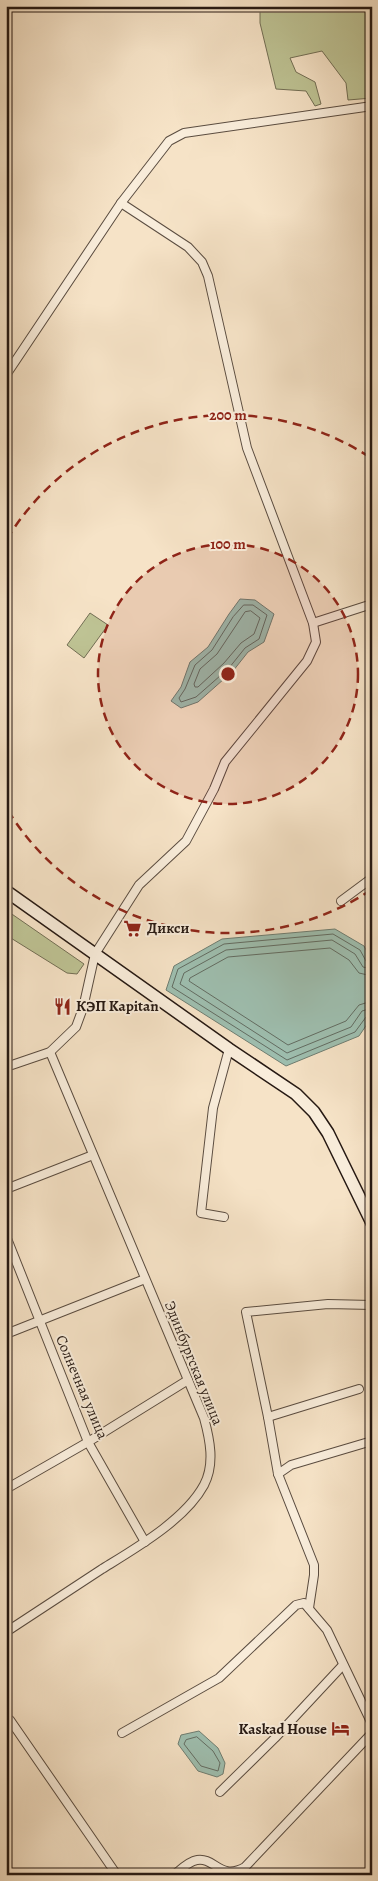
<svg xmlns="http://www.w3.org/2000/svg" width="378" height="1881" font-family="Alegreya,serif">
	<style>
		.green { fill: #bec394; stroke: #726e54 }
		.water { fill: #9ebfb0; stroke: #6e7d71 }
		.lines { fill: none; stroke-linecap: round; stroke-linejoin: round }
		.shore { stroke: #626c62; stroke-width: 1 }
		.street-casing { stroke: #5a4c40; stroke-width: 10 }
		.secondary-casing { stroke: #261913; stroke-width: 14 }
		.street { stroke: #f9eddb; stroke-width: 8 }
		.secondary { stroke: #f9eddb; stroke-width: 11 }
		.ring { fill: none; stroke: #8f2418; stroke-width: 2.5; stroke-dasharray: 9 6 }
		.labels { text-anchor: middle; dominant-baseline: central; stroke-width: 4; stroke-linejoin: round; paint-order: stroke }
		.poi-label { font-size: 15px; font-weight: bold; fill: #261913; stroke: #f9eddb; text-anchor: start }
		.street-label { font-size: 15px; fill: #261913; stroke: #f9eddb }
		.centre { fill: #8f2418; stroke: #f9eddb; stroke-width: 2.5 }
		.ring-label { font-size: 15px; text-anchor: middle; font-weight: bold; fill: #8f2418; stroke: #f9eddb; stroke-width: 4; stroke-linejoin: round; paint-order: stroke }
	</style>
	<rect width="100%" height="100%" fill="#f6e3c7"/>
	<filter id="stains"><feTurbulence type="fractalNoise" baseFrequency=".004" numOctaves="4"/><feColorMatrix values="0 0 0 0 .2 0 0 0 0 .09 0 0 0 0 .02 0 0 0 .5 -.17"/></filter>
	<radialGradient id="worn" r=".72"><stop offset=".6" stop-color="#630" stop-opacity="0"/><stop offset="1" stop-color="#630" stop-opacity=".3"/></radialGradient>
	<g class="green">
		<path d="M256,6H372V98L348,100L346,83L322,51L290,58L296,72L315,82L321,104L315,106L306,91L276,89L260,23V8Z"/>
		<path d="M90,613L108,625L84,658L67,645Z"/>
		<path d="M6,910L84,964L77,974L67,973L6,935Z"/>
	</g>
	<g class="water">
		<path d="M240,599L255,600L274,614L264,642L248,652L233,671L198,702L181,708L171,701L181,687L190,662L208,647L229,614Z"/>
		<path d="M335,929L364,946L372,961V1017L359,1036L286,1066L166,990L174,966L222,939Z"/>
		<path d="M199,1731L218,1748L225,1763L223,1774L217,1777L198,1771L178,1744L181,1735Z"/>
	</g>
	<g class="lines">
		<g class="shore">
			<path d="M244,605H253L267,615L259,639L245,648L229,668L196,697L181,702L179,698L185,689L195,665L212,650L233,617Z"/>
			<path d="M251,611L260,618L254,634L241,643L224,663L198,687H195L194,684L200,669L217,654L245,612Z"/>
			<path d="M372,963L366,961L360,950L333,934L224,944L178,969L172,987L287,1060L355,1032L366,1017L372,1015"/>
			<path d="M372,969L363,967L355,954L332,940L226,950L184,973L180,984L287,1053L351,1027L362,1011L372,1008"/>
			<path d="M372,976L359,973L349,960L330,948L228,957L190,978L189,981L288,1045L346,1021L359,1005L372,1001"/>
			<path d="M197,1737L213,1751L220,1763L218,1771L201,1766L184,1744L186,1740Z"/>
		</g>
		<defs>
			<g id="street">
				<path d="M6,375L121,203L169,141L184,133L372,106"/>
				<path d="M313,623L372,604"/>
				<path d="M341,901L372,878"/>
				<path d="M6,1067L50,1052L76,1027L83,1008L95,954L139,885L186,841L214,789L225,762L307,661L316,642L313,623L247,448L208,276L202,262L188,247L121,203"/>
				<path d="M6,1189L93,1155"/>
				<path d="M224,1217L201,1213L213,1108L229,1049"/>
				<path d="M6,1236L88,1442L145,1542"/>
				<path d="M6,1334L145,1279"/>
				<path d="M268,1417L359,1389"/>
				<path d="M278,1474L291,1465L372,1441"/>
				<path d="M6,1489L88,1442L188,1380"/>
				<path d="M309,1608L314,1575V1565L278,1474L268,1417L246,1312L328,1304L372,1305"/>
				<path d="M6,1632C38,1611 70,1590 102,1569C136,1548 185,1520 204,1485C215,1464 210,1440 204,1418L50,1052"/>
				<path d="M6,1723L10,1720L117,1875"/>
				<path d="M122,1733L219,1678L296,1605L304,1603L327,1630L372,1724"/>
				<path d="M220,1792L275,1738L343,1665"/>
				<path d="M174,1875C180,1870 189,1861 197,1860C215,1857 220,1881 245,1867L372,1733"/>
			</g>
			<path id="secondary" d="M6,891L229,1049L296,1094L314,1112L328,1133L372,1223"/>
		</defs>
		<use href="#street" class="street-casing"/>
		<use href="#secondary" class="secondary-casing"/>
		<use href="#street" class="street"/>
		<use href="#secondary" class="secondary"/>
	</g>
	<circle cx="228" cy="674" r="130" fill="#8f2418" fill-opacity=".12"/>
	<g class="ring">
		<circle cx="228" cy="674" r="130"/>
		<path d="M371 890A259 259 0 0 1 7 809M7 539A259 259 0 0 1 371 458"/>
	</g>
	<defs>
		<symbol id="supermarket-bare" viewBox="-9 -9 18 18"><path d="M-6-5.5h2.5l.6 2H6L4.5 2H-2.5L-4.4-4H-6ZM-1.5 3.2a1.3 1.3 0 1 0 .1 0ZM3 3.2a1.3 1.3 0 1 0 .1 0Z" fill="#8f2418" stroke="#f9eddb" stroke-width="2.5" paint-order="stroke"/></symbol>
		<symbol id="restaurant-bare" viewBox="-9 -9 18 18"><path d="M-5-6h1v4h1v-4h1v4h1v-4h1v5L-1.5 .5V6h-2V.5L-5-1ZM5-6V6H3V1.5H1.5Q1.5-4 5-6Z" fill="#8f2418" stroke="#f9eddb" stroke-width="2.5" paint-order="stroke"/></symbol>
		<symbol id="hotel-bare" viewBox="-9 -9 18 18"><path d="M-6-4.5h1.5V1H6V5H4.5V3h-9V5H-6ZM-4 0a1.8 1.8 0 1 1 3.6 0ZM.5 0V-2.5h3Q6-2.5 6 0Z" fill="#8f2418" stroke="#f9eddb" stroke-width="2.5" paint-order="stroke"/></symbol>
	</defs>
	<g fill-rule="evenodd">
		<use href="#supermarket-bare" x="120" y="916" width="25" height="25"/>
		<use href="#restaurant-bare" x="50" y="994" width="25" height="25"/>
		<use href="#hotel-bare" x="328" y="1716" width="25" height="25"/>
	</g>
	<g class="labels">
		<g class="poi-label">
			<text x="147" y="928">Дикси</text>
			<text x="76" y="1006">КЭП Kapitan</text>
			<text x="327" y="1729" text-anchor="end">Kaskad House</text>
		</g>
		<g class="street-label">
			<text transform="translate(194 1363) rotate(68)">Эдинбургская улица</text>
			<text transform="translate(82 1387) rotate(67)">Солнечная улица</text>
		</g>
	</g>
	<circle cx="228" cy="674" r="8" class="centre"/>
	<g class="ring-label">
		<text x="228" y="420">200 m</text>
		<text x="228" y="549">100 m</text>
	</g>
	<rect width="378" height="1881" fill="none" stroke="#f6e3c7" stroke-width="25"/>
	<rect x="8" y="8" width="363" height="1866" fill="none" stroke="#261913" stroke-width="2.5"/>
	<rect x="12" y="12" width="353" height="1856" fill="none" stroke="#261913"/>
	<rect width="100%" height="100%" filter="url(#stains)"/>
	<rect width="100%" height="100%" fill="url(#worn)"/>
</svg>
